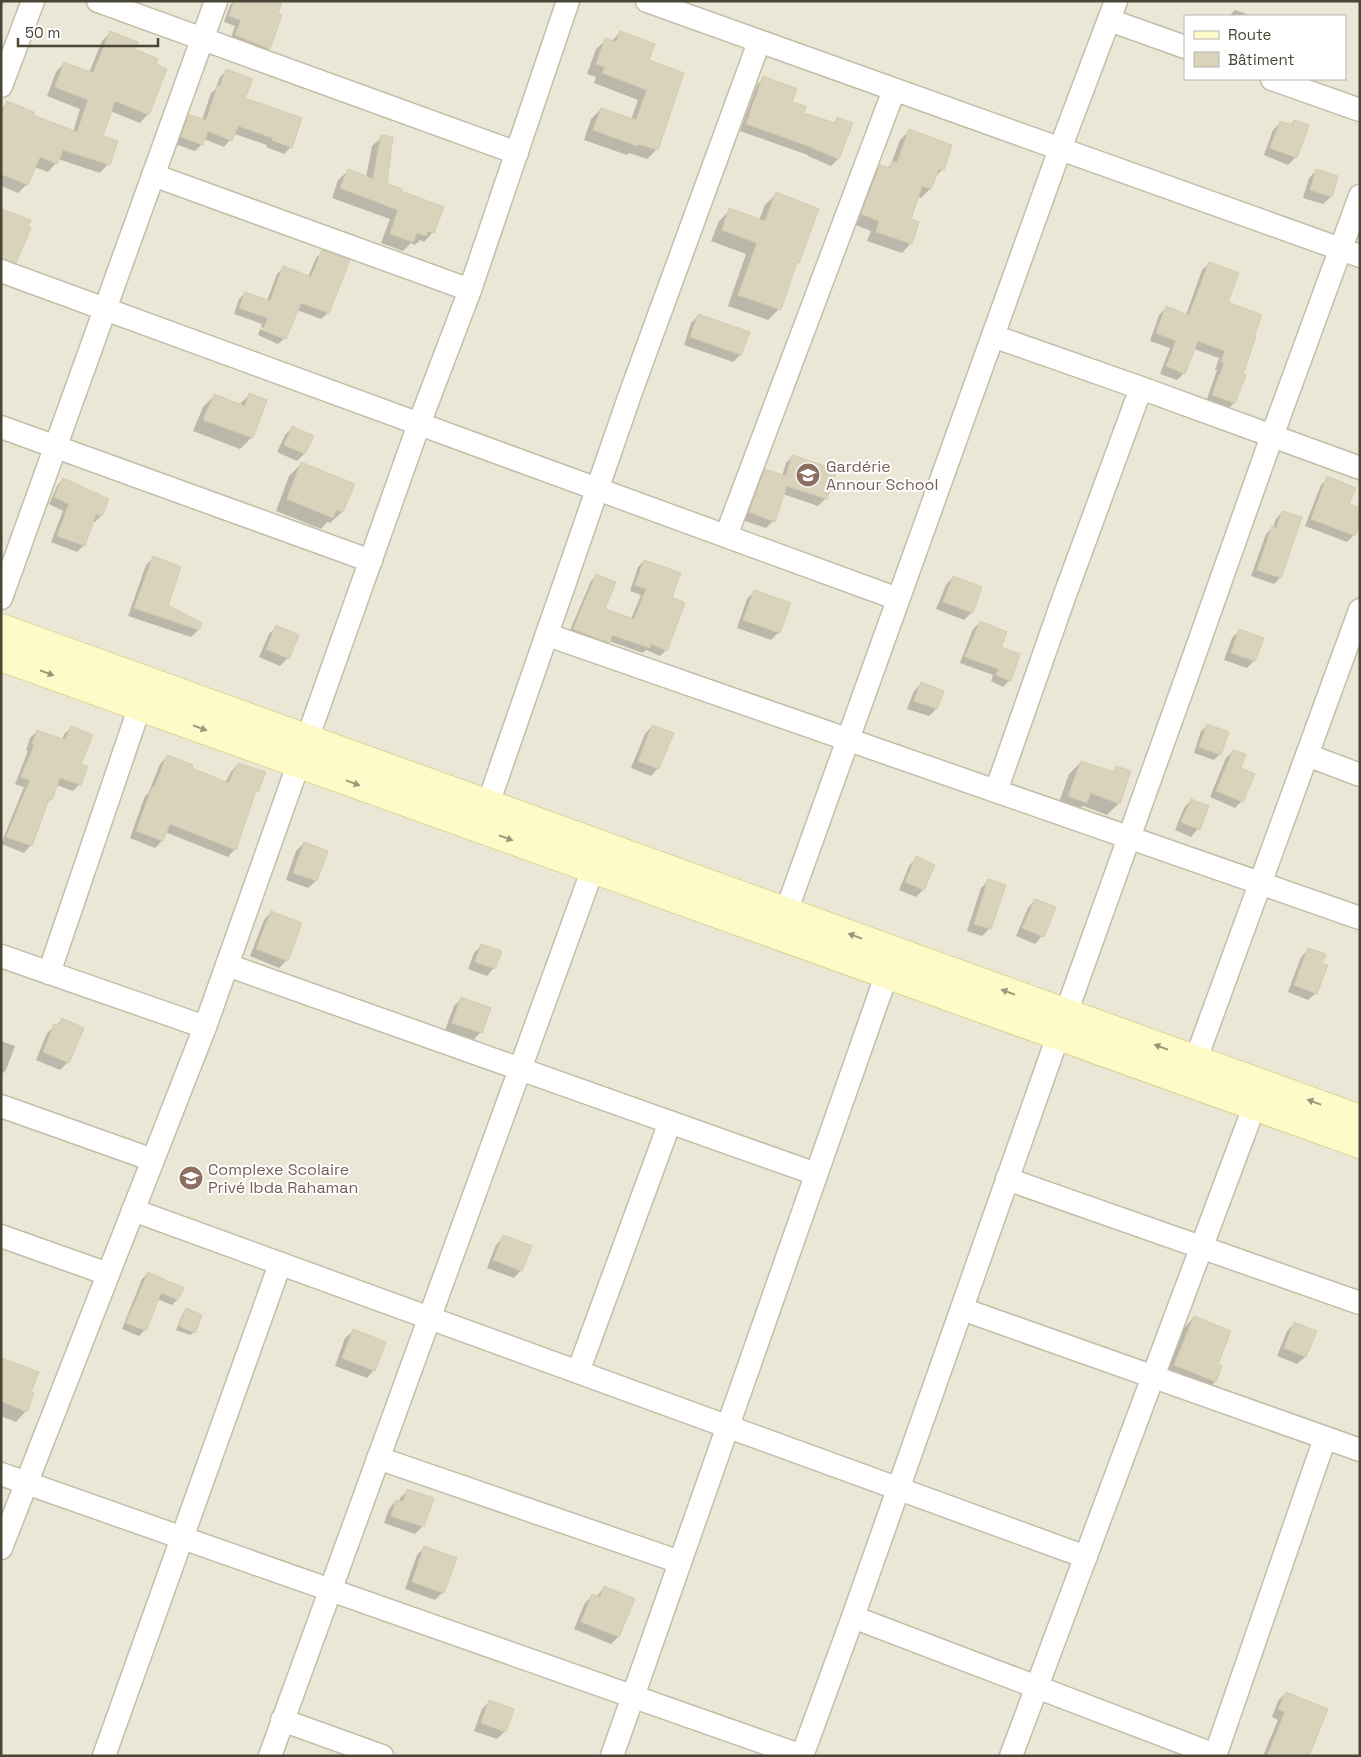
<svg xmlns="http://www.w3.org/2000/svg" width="1361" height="1757" font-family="'Space Grotesk',sans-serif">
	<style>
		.residential { fill: #eae7d6; fill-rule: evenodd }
		.shadow { fill: #0003 }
		.building { fill: #d9d3bc; stroke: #d5ccae }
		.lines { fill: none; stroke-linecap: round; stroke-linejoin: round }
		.street-casing { stroke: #c3bea9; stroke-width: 25 }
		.secondary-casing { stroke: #dad593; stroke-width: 30 }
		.street { stroke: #fff; stroke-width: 22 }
		.secondary { stroke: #fffbc9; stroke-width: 28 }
		.oneway { fill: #9b9778 }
		.labels { text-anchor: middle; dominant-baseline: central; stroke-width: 4; stroke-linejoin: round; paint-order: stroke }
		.education-label { font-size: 16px; fill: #785e54; stroke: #fff; text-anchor: start }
	</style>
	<rect width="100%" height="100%" fill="#f6f4e8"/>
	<path class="residential" d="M1,1H1360V1756H1ZM1185,16H1345V79H1185Z"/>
	<g class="shadow">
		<path d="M1,1H4L1,9Z"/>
		<path d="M234,1H281L269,48L263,54L230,41L235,26L224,22L230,5Z"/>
		<path d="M1235,10L1252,16H1229Z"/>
		<path d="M111,32L155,65L148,114L140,123L110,111L101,137L108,164L100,173L58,159L56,163L48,172L34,167L27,184L18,193L1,186V109L8,103L31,115L73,132L80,109L47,96L56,72L64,63L89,73L102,41Z"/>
		<path d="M620,32L648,61L657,149L647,159L629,153L627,155L584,140L591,119L601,109L631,120L638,100L594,83L596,77L587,74L596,49L606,40L611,42Z"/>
		<path d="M227,70L243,99L291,147L284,154L266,147L267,145L235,134L224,147L204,139L202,144L195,151L175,144L182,123L189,116L202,120L211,93L215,90L220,77Z"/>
		<path d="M763,78L803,114L832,124L837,119L852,124L838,159L831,166L808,156V155L740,131L757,85Z"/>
		<path d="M1294,121L1296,157L1288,165L1264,155L1273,130L1281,122L1290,125Z"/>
		<path d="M909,131L942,170L935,177L930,189L921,198L917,197L909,220L911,243L902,253L867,241L871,231L853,224L871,175L880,166L887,169L891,164L900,140Z"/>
		<path d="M382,137L385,184L399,192L433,232L424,242L420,240L415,245L411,243L403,251L381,243L390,219L332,198L338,180L348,171L366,178L372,146Z"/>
		<path d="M1317,170L1337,177L1331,197L1323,204L1303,198L1309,178Z"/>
		<path d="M776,194L798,262L795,266L779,309L768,320L728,306L746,254L711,241L719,221L730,210L759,220L765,205Z"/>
		<path d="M1,210L15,262L8,270L1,268Z"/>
		<path d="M322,252L348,261L328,313L321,319L297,310L284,339V336L261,327L262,324L234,314L239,299L245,293L267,301L277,274L283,268L308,277L316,258Z"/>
		<path d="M1210,263L1226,303L1241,375L1244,376L1234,403L1227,410L1206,402L1217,370H1215L1219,358L1194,349L1184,373L1177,380L1160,374L1170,348L1150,341L1159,315L1167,307L1186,315L1202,270Z"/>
		<path d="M699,315L740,355L733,362L684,345L691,323Z"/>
		<path d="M260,329L284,339L278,344L258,335Z"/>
		<path d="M250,394L252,437L240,449L193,431L203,407L215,395L239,405Z"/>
		<path d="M292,428L312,437L304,454L297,461L277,452L285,435Z"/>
		<path d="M793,456L826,498L818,506L783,494L773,521L766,528L742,520L758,478L766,470L782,476L786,463Z"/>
		<path d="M301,464L353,485L342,512L330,523L327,522L321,529L276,511L289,476Z"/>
		<path d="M1328,478L1348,505L1354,535L1347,542L1305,526L1321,485Z"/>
		<path d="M63,479L101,516L95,522L92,521L84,545L77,552L51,542L63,511L49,504L57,486Z"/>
		<path d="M1282,512L1280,578L1274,584L1251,576L1266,534L1273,527L1276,519Z"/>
		<path d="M153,558L166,605L201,623L198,630L191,637L128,616L146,565Z"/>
		<path d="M644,561L670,598L666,650L660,656L646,650L643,653L609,641L603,648L568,635L591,581L597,575L603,610L631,619L641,595L630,591L638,567Z"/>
		<path d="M953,577L972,612L964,620L936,609L946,585Z"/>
		<path d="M755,591L789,604L778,633L771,640L737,628L747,599Z"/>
		<path d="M980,622L1000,648L1010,680L1003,687L991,681L993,675L960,663L973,629Z"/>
		<path d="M276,627L288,658L280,666L259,657L269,634Z"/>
		<path d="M1239,631L1254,661L1247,668L1224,660L1232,638Z"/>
		<path d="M921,684L942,691L936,709L929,716L907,709L914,691Z"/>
		<path d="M652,726L658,768L651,776L631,768L645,734Z"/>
		<path d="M1207,726L1220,754L1214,760L1194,753L1201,731Z"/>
		<path d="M71,728L80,784L73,791L56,785L51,799L46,804L30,846L24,853L1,844L24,787L15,784L28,751H26L30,738L37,731L62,741L64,734Z"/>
		<path d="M1233,751L1240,769L1242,801L1235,808L1210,797L1226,758Z"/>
		<path d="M168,756L190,769L225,783L231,772L238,764L256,791L253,794L235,849L228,857L165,832L162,841L155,848L130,838L145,796L148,794L160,764Z"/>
		<path d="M1081,762L1111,773L1117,767L1119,803L1107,815L1083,806L1075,814L1057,808L1069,774Z"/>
		<path d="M1191,800L1198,829L1191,837L1175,830L1184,808Z"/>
		<path d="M304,843L326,851L316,881L308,888L286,880L296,851Z"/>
		<path d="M916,858L923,890L916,897L899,890L909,866Z"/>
		<path d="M989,880L990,928L982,936L967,931L981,888Z"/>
		<path d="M1035,900L1042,936L1035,944L1016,936L1028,908Z"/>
		<path d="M271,912L287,960L279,968L250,956L264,920Z"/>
		<path d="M482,945L494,968L487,976L468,969L474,953Z"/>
		<path d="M1309,949L1316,993L1308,1000L1288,992L1301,957Z"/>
		<path d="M461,999L489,1009L480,1033L473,1040L445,1030L454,1006Z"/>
		<path d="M62,1020L68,1062L60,1070L36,1060L47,1033Z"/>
		<path d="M1,1041L15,1046L6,1070L1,1075Z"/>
		<path d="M503,1237L521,1270L514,1278L487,1268L496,1245Z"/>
		<path d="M148,1273L182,1288L177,1300L172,1305L157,1299L145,1330L139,1336L122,1329L142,1279Z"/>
		<path d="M187,1310L194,1332L190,1335L176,1330L183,1313Z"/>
		<path d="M1194,1317L1216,1365L1221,1367L1215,1382L1203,1393L1163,1377L1183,1329Z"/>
		<path d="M1295,1323L1315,1332L1305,1357L1297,1364L1277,1356L1287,1331Z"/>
		<path d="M353,1331L374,1370L367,1378L335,1366L345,1338Z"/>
		<path d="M1,1359L30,1393L26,1411L16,1422L1,1416Z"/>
		<path d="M408,1490L423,1526L415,1534L384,1523L389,1509L396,1501L399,1502L400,1498Z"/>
		<path d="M424,1548L443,1592L435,1600L405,1589L417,1555Z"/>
		<path d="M604,1588L618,1637L611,1644L574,1629L585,1603L593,1595L596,1597Z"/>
		<path d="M1286,1693L1293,1756H1263L1278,1720L1272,1717L1278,1701Z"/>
		<path d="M490,1701L505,1731L497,1739L474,1731L482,1709Z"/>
	</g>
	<g class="building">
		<path d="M234,1H282L278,14L282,15L270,49L235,35L241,20L229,16Z"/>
		<path d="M110,31L138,42L135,49L158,59L156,64L167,69L149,115L115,101L103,136L118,141L110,165L63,150L57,164L40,157L28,185L1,174V116L7,101L34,112L33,115L77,132L88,100L55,87L64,62L93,73Z"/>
		<path d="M620,31L655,44L649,60L684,73L658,150L638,144L637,146L593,130L601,108L636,120L647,90L602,73L605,67L596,64L605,38L616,42Z"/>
		<path d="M226,69L253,79L245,98L302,118L292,148L272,140L273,138L238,126L232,141L208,131L203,145L181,137L189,115L206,120L218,85L220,86Z"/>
		<path d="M763,76L797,89L792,102L806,106L804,113L835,123L837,117L853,123L839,159L814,149V148L746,124Z"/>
		<path d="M1294,120L1309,125L1297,158L1270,148L1280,121L1292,125Z"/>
		<path d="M909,129L952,145L944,170L939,169L931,189L922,186L911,219L919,222L912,244L876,232L879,221L861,214L880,165L890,168L893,161L897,163Z"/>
		<path d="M381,135L393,137L387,183L402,189L401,191L444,207L434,233L428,231L426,236L417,233L413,242L390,234L398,210L340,188L348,169L373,179Z"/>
		<path d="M1316,169L1338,176L1332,197L1310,190Z"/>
		<path d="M776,192L819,209L799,263L797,262L781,310L738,295L757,243L722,230L729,208L765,221Z"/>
		<path d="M1,209L31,220L28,227L31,228L16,263L1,258Z"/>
		<path d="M322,250L350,260L329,313L301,303L286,339L263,329L268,318L239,308L245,292L270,301L283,266L311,277Z"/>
		<path d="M1209,262L1239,273L1228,302L1262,315L1254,336H1256L1243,374L1246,375L1235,403L1212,395L1224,363L1221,362L1225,351L1198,341L1185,374L1166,366L1176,341L1156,333L1166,306L1189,315Z"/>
		<path d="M698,314L750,332L741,355L690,337Z"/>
		<path d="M249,393L267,400L253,438L203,420L214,394L245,406Z"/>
		<path d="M292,426L314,436L305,454L284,445Z"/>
		<path d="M792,455L837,470L827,499L787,486L775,522L749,512L765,469L786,476Z"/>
		<path d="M301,462L355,484L343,512L336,510L333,518L287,499Z"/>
		<path d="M1327,476L1356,488L1349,504L1360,508V523L1355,536L1311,519Z"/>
		<path d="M63,478L109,499L102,516L96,514L85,546L57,536L69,504L54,497Z"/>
		<path d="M1282,511L1302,517L1281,578L1257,570L1272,526L1276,528Z"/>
		<path d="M153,556L181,567L168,605L202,623L199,630L134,608Z"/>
		<path d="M644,560L681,573L672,597L685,603L667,651L651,644L650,648L612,635L610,643L573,629L596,574L616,582L605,609L634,619L646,589L635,585Z"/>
		<path d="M953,576L982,587L973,613L943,602Z"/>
		<path d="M754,590L791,603L780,633L743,620Z"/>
		<path d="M980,621L1007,632L1001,647L1020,654L1011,681L996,675L999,669L965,657Z"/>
		<path d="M276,625L299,635L289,659L266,649Z"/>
		<path d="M1239,629L1264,638L1255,661L1231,653Z"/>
		<path d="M921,682L944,691L937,709L914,701Z"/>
		<path d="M1207,724L1229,732L1221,755L1199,747Z"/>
		<path d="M652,725L674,733L659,769L638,761Z"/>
		<path d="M71,726L93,735L81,764L88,766L81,785L60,778L52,800L49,799L32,846L6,837L30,780L21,777L34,745L32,744L37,730L65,740Z"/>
		<path d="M1233,750L1246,754L1241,768L1255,774L1243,802L1216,791Z"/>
		<path d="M167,755L193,765L192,768L228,783L238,763L266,772L258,792L256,791L236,850L170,824L163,841L136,831L152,787L154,788Z"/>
		<path d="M1081,761L1114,772L1116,766L1131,771L1120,804L1091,793L1087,803L1068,796Z"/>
		<path d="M1191,799L1209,806L1200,830L1181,822Z"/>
		<path d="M304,842L328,851L317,881L293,873Z"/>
		<path d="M916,856L935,865L924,890L905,882Z"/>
		<path d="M988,879L1006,885L991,929L974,924Z"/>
		<path d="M1035,899L1056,907L1044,937L1022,928Z"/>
		<path d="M271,911L302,923L288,961L256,949Z"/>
		<path d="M481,944L502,951L495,969L475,962Z"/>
		<path d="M1308,948L1326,954L1322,963L1328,965L1317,994L1294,985Z"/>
		<path d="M461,997L491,1008L482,1033L452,1023Z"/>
		<path d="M62,1018L84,1028L69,1063L43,1052L54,1024L59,1025Z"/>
		<path d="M503,1235L532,1246L522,1271L493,1260Z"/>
		<path d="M148,1272L184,1288L178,1300L161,1293L146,1331L126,1323Z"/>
		<path d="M186,1308L202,1315L195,1333L179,1326Z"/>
		<path d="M1194,1316L1231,1331L1218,1364L1222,1366L1216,1382L1174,1365Z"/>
		<path d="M1294,1322L1317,1331L1306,1357L1284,1348Z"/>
		<path d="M353,1329L386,1342L375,1371L342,1358Z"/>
		<path d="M1,1358L39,1372L31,1392L34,1393L27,1412L1,1401Z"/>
		<path d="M407,1489L434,1498L424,1527L391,1516L396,1500L403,1502Z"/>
		<path d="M424,1546L457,1558L444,1593L412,1582Z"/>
		<path d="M604,1586L635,1599L619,1637L581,1622L592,1594L600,1597Z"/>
		<path d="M1286,1692L1328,1709L1309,1756H1267L1285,1712L1278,1709Z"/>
		<path d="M489,1700L514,1709L506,1732L481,1723Z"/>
	</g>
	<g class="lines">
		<defs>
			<g id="street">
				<path d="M98,1L517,153"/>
				<path d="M647,1L1360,256"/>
				<path d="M1109,20L1185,47"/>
				<path d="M1272,79L1360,110"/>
				<path d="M1,86L33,1"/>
				<path d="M153,175L470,290"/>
				<path d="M1,271L898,599"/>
				<path d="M993,336L1141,388L1360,468"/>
				<path d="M1,427L371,561"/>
				<path d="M726,536L894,90"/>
				<path d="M1,598L216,1"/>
				<path d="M548,635L1360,918"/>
				<path d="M1307,755L1360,775"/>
				<path d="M996,791L1063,600L1141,388"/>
				<path d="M488,804L632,389L759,42"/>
				<path d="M786,912L1060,149L1116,1"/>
				<path d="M1,956L205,1027"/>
				<path d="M227,965L816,1174"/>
				<path d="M49,973L145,691"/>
				<path d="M1196,1059L1360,610"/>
				<path d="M1,1106L153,1160"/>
				<path d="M1007,1179L1360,1303"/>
				<path d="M133,1210L1086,1557"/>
				<path d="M1,1236L108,1274"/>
				<path d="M962,1309L1360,1450"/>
				<path d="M578,1372L670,1122"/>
				<path d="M378,1458L680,1562"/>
				<path d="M1,1474L802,1756L853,1617L1066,1013L1187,676L1272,436L1360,196"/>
				<path d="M1,1548L205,1027L419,424L470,290L568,1"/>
				<path d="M853,1617L1215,1755"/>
				<path d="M282,1720L382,1756"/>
				<path d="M104,1756L280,1264"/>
				<path d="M270,1756L599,852"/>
				<path d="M612,1756L892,959"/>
				<path d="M1011,1756L1260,1091"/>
				<path d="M1215,1756L1325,1438"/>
			</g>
			<g id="secondary">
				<path d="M1,628L1360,1119"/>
				<path d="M1,657L1360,1144"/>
			</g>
		</defs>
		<use href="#street" class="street-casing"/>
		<use href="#secondary" class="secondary-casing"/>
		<use href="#street" class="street"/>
		<use href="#secondary" class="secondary"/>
	</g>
	<defs><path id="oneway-solid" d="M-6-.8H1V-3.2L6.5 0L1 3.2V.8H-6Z" transform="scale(1.25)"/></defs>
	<g class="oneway">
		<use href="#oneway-solid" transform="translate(47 673) rotate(20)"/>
		<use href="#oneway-solid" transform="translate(200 728) rotate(20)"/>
		<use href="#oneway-solid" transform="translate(353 783) rotate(20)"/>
		<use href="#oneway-solid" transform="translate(506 838) rotate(20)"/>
		<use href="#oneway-solid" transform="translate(855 936) rotate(-160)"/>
		<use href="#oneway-solid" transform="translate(1008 992) rotate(-160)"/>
		<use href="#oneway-solid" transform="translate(1161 1047) rotate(-160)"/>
		<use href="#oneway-solid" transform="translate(1314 1102) rotate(-160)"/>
	</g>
	<defs>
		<symbol id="school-disc" viewBox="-11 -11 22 22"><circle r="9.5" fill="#8d6e63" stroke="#fff"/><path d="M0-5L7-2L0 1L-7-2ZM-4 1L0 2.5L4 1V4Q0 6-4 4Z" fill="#fff"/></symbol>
	</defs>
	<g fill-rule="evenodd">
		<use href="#school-disc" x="794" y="461" width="28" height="28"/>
		<use href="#school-disc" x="177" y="1164" width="28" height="28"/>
	</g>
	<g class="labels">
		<g class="education-label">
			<text x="826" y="466">Gardérie<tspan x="826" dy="18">Annour School</tspan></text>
			<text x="208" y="1169">Complexe Scolaire<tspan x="208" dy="18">Privé Ibda Rahaman</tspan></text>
		</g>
	</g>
	<rect width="1361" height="1757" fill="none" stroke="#4a4636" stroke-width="5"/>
	<rect x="1184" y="15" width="162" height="65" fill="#ffffff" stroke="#b7b5af"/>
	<rect x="1194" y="31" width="25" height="8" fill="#fffbc9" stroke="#b7b5af"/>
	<text x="1228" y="40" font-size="15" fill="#4a4636">Route</text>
	<rect x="1194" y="52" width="25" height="15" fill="#d9d3bc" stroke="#b7b5af"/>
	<text x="1228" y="65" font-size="15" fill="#4a4636">Bâtiment</text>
	<path d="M18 38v8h140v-8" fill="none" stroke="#4a4636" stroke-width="2.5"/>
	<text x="25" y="38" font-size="15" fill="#4a4636" stroke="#ffffff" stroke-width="4" paint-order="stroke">50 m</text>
</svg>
